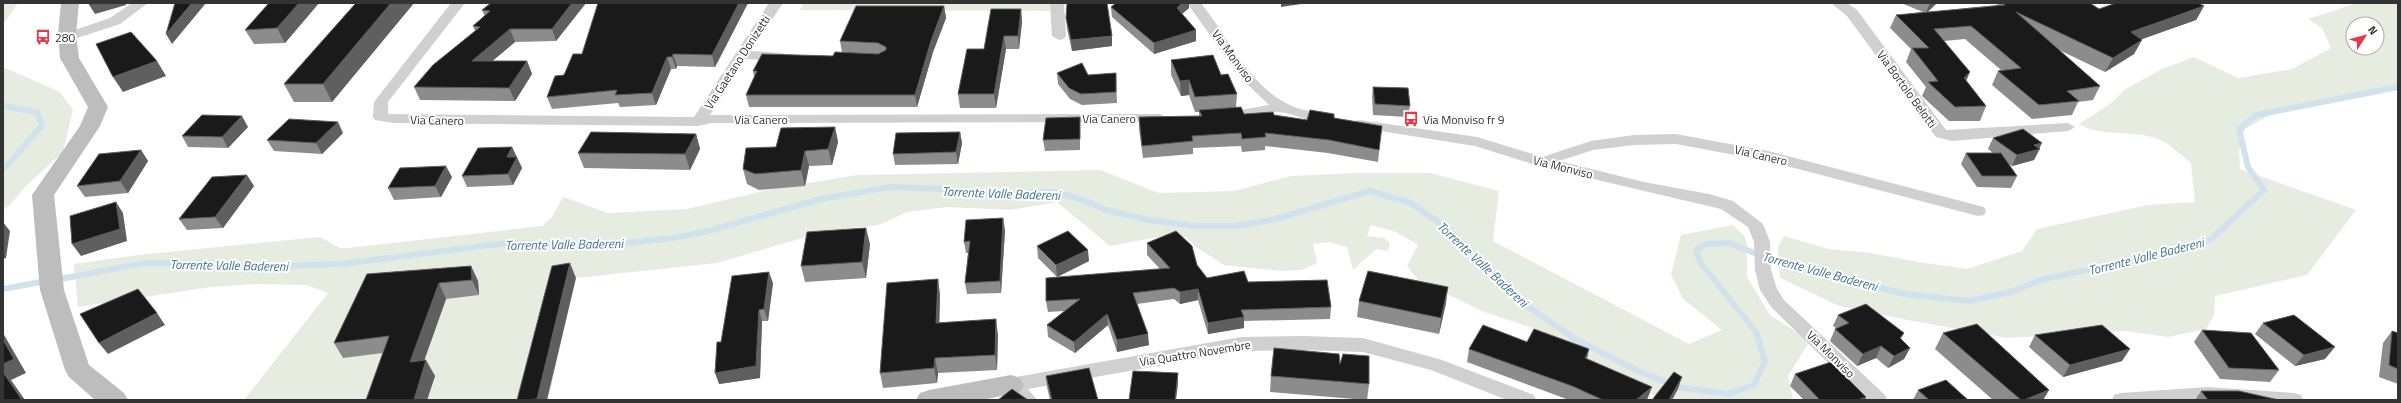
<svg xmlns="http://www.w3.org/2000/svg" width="2401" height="403" font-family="'Titillium Web',sans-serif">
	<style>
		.green { fill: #e6ecdf; fill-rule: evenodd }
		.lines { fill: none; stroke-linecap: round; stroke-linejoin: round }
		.stream { stroke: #cfe2ee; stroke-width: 6 }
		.street { fill: #d0d0d0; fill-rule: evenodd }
		.secondary { fill: #bdbdbd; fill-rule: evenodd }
		.wall { fill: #8c8c8c }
		.shaded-wall { fill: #5f5f5f }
		.building { fill: #1a1a1a; stroke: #5f5f5f }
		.labels { text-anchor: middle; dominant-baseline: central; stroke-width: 4; stroke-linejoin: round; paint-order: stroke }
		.poi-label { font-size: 12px; fill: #333; stroke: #fff; text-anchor: start }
		.street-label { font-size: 12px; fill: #333; stroke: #fff }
		.water-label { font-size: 13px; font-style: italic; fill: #3f7597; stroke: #fff }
	</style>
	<rect width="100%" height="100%" fill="#fff"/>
	<g class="green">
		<path d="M3,3H18L3,25Z"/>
		<path d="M803,3H1055V11L800,10Z"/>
		<path d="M2357,3H2398V90L2313,103L2277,111L2245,129L2239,151L2240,169L2356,210L2307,275L2215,296L2214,315L2206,329L2168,337L2126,331L2008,338L1913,321L1839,306L1780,278L1778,247L1784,236L1829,249L1871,253L1918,262L1967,269L2022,251L2037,229L2148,205L2195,202L2191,163C2181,155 2170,144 2158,139C2132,129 2103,138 2079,124L2110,104L2124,90L2162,69L2194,57L2238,78L2292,69L2331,48L2322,28L2308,19ZM2353,24H2377V48H2353Z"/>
		<path d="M3,67L60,92L73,110L63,152L26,186L9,206L3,209Z"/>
		<path d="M1100,170L1159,193L1234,191L1291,176L1354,173H1430L1499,191L1493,241L1689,344L1722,330L1683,299L1671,274L1681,235L1733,225L1744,236L1747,243V277L1770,315L1810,341L1788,376L1793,400H1661L1533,328L1482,311L1418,280L1407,266L1418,245L1396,232L1371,225L1367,236L1384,238L1390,243L1388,251L1376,249L1353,270L1347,247L1329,242L1313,244L1317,263L1302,270L1281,271L1224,265L1196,247L1186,237H1157L1110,246L1057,202L1011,210L947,207L907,212L879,225L826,231L717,263L576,278L548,400H244L328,293L306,285L257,284L211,287L78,307L74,264L138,255L320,237L340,248H348L542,226L552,217L563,197L608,213L687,209L771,189L858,175Z"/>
	</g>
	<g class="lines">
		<g class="stream">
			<path d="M3,106L37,112L42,126L3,170"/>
			<path d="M55,280L145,263H202L249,267L342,264L506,243L607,245L673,238L708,231L821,199L890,187L943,189L976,194L1054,192L1084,200L1106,210L1149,220L1195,226H1236L1272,220L1370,191L1411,203L1448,229L1516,298L1575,339L1638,371L1678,387L1728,394L1754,385L1765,361L1756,332L1700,262L1696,250L1706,244L1729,243L1780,263L1905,294L1969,301L2011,292L2040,280L2176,251L2210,240L2264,190L2248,167L2239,129L2256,115L2398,87"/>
			<path d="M3,289L46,281"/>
		</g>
		<g class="street">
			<path d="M132,3H148L120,24L68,41L61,37L63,34L110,18Z"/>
			<path d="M451,3H465L388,102V114L694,117L769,3H783L751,51L782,53L789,57L782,61L746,59L710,115L1160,114L1167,118L1160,122L712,123L698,126L394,123L375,120L373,117L374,102Z"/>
			<path d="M1050,3H1064L1066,36L1064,39L1059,40L1052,36Z"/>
			<path d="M1187,3H1201C1228,37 1250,88 1292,106C1305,112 1320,112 1334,116L1336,119L1334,122C1316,127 1296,113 1279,112C1263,111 1239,119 1223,121L1218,120L1216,117L1218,114L1269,105L1240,77Z"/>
			<path d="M1831,3H1847L1857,10L1946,130L2068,123L2075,127L2068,131L1952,141L1936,137L1847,16Z"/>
			<path d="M1360,120L1477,137L1542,157L1591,141L1634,135L1676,134L1768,151L1984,207L1986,211L1984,215L1978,216L1767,161L1676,144L1634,145L1593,150L1559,161L1644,182L1709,194L1733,201L1763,224L1770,242L1771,270L1777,289L1784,300L1885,395L1887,400H1866L1772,308L1760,290L1755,270L1754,242L1748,227L1721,209L1542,167L1475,146L1355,127L1353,124L1355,121Z"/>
			<path d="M1303,336L1363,338L1442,360L1534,395L1536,400H1507L1431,370L1363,352L1303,350L1241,351L1028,389L1037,400H1016L1002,385L1004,380L1011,378L1241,337Z"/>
			<path d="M2208,387L2294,393L2301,395L2303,400H2112L2114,395L2121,393Z"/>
		</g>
		<g class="secondary">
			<path d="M61,3H79L76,34L79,58L108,107L100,126L54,195L64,290L89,365L124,393L128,400H95L69,377L65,370L40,290L32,195L80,126L88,107L60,58L58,34Z"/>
			<path d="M1011,375L1020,378L1024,385L1020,392L982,400H916L920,393L929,390Z"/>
		</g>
	</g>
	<g class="wall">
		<path d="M269,3H319L285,43L254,44L245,30Z"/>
		<path d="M356,3H414L332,102H294L284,84Z"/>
		<path d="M586,3L556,41L515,42L492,61H527L532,74L515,101L420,100L414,87L475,31L473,26L485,16L482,10Z"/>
		<path d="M748,3L715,67L677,66L676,69H671L656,105L620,107L618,103L552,109L547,97L582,54Z"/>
		<path d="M1116,3H1189V8L1182,14L1196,30V41L1154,54L1112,17L1111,7Z"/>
		<path d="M1901,3H1937L1928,12L1997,5L1998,3H2090L2099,9L2204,6L2196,20L2141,39L2134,54L2105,72L2057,49L2100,86L2093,100L2078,102L2072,115L2032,119L1992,85L1998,71L2001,70L1965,39L1944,41L1967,81L1986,106L1980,121H1949L1922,96L1926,87L1906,62L1911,49L1890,28L1896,15L1923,12Z"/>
		<path d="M944,6L946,18L933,52L917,107H749L746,95L754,77L753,71L833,56L842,52L840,41Z"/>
		<path d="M1021,9L1022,22L1019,49H1006L996,108H960L958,94L984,49Z"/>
		<path d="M1066,18L1112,46L1072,51L1067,29Z"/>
		<path d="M1171,60L1221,75L1237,94L1236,107L1244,114L1274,115L1307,120L1334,118L1382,126L1378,162L1328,153L1265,146V150L1242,152L1241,146L1193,148V154L1143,158L1139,129V117L1199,116V112H1195L1189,95L1181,96L1171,75Z"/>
		<path d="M1057,73L1088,75L1116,73L1117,103L1082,105L1070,99L1058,84Z"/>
		<path d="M1373,87L1410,106L1408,117L1373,115L1372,97Z"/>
		<path d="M1080,117V150L1045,151L1043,140Z"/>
		<path d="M248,127L228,148L188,147L182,136Z"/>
		<path d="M835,127L838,142L832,165L809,166L805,186L759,190L747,184L743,169L776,147Z"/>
		<path d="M960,132L962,143L958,164L895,165L893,154Z"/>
		<path d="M343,133L322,154L274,151L267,140Z"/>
		<path d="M696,134L700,149L690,170L584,168L578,153Z"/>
		<path d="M1993,138L2040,149L2034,160L2012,166L2008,164L2017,176L2011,188L1977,187L1961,164L1966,153H1993L1988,149Z"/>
		<path d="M512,147L522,168L513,185L467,187L462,176Z"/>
		<path d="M141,150L148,161L128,193L85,197L77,186Z"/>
		<path d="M452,177L441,197L394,200L388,188Z"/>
		<path d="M254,186L223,228L187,230L179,219Z"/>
		<path d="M1005,230L1001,293L967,294L965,283L968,253H966L964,242Z"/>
		<path d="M1147,243L1197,265L1207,278L1248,282L1331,307L1330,319L1244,321V328L1208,334L1198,300L1180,304L1174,299L1137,304L1149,345L1117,352L1108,325L1075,353L1048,337L1047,325L1064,311L1048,312L1046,301L1160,269L1147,255Z"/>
		<path d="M870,244L866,278L805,282L801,266Z"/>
		<path d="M1037,246L1089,261L1057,277L1038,258Z"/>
		<path d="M471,266L478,281L479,295L446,299L424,360L435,376L427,400H366L383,353L343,358L334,343L367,274Z"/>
		<path d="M773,283L768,321H762L760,378L719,384L721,342Z"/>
		<path d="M940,294L939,323L998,335L997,370L938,373L937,383L883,388L880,373Z"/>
		<path d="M1359,301L1446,303L1439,334L1357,317Z"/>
		<path d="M1838,315L1904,333L1901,339L1910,348L1904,359L1888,368L1876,358L1857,366L1830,341L1835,329L1836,328L1833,326Z"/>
		<path d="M2263,323L2325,359L2295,366L2255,334Z"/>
		<path d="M2202,330L2279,370L2270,382L2220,379L2194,342Z"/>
		<path d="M2392,331L2398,333V384L2379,377L2383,343Z"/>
		<path d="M1943,333L2049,390L2043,400H1993L1935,349Z"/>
		<path d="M2035,335L2122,361L2063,377L2029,347Z"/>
		<path d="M1527,342L1589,349L1587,359L1647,400H1569L1467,362L1469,349Z"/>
		<path d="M1340,364L1369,384L1367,400L1270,392L1271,376Z"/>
		<path d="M1795,374L1866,397L1865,400H1804L1790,386Z"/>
		<path d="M1046,376L1098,400H1050L1047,387Z"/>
		<path d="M1918,390L1968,400H1913Z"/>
		<path d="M2201,391L2208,400H2195Z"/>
	</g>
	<g class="shaded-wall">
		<path d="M88,3H126V5L95,14Z"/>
		<path d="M192,3H206L172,44L166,34Z"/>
		<path d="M299,3H319L285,43L277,28Z"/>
		<path d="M391,3H414L332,102L323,84Z"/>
		<path d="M572,3H586L556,41L552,29Z"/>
		<path d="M739,3H748L715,67L712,55Z"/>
		<path d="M1182,3H1189V8L1177,18V8Z"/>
		<path d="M1281,3H1308L1281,7Z"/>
		<path d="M1930,3H1937L1926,13Z"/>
		<path d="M944,6L946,18L933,52L917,107L915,95L931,41Z"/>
		<path d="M2204,6L2196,20L2123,46L2131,32Z"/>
		<path d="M1021,9L1022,22L1019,49L1018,36Z"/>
		<path d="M510,29L515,42L477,74L472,61Z"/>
		<path d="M1196,30V41L1154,54V43Z"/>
		<path d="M1004,36L1006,49L996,108L994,94Z"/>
		<path d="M1112,36V46L1072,51L1071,40Z"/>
		<path d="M2142,40L2134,54L2105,72L2113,58Z"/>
		<path d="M673,54L677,66L676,69L672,57Z"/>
		<path d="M667,57L671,69L656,105L652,93Z"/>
		<path d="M157,61L166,76L123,92L113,77Z"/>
		<path d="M527,61L532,74L515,101L509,88Z"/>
		<path d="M1970,72L1964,86V78Z"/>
		<path d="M1189,80V95L1181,96L1180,81Z"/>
		<path d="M242,116L248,127L228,148L222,137Z"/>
		<path d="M338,122L343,133L322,154L316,143Z"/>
		<path d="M835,127L838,142L832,165L828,149Z"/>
		<path d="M960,132L962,143L958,164L956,152Z"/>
		<path d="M696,134L700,149L690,170L685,154Z"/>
		<path d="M2042,143L2034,160L2012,166L2017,155L2034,145Z"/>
		<path d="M512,147L522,168L513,185L508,174L507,157Z"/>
		<path d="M141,150L148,161L128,193L120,181Z"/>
		<path d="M805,151L809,166L805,186L801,170Z"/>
		<path d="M446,166L452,177L441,197L435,186Z"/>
		<path d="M247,175L254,186L223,228L215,217Z"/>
		<path d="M116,202L123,213L127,241L81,256L72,244Z"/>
		<path d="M1003,218L1005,230L1001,293L1000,281Z"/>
		<path d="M3,222L10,231L6,258L3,259Z"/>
		<path d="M866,228L870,244L866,278L862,262Z"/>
		<path d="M1088,250L1089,261L1057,277L1056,265Z"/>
		<path d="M570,263L576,278L547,400H538L537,399Z"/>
		<path d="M471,266L478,281L479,295L472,280Z"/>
		<path d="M769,272L773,283L768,321L764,309Z"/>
		<path d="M938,279L940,294L939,338L936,323Z"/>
		<path d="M439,283L446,299L418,378L410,362Z"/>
		<path d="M1448,287L1446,303L1439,334L1441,318Z"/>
		<path d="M1198,289V300L1180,304V292Z"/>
		<path d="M759,310L762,321L760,378L719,384L715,373Z"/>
		<path d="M157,313L165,325L108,354L99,343Z"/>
		<path d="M1107,314L1108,325L1075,353L1074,342Z"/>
		<path d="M1244,317V328L1208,334V323Z"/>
		<path d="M996,319L998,335L997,370L995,355Z"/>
		<path d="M3,333L26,373L11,380L25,400H22L3,372Z"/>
		<path d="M1148,334L1149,345L1117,352V340Z"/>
		<path d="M1881,346L1876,358L1857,366L1863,354Z"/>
		<path d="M2335,347L2325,359L2295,366L2304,355Z"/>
		<path d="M1910,348L1904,359L1888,368L1894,356Z"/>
		<path d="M1589,349L1586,363L1585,358Z"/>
		<path d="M2130,349L2122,361L2063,377L2070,365Z"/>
		<path d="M935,358L938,373L937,383L934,368Z"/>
		<path d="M426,360L435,376L427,400H414Z"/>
		<path d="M1178,373V384L1176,400H1175Z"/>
		<path d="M1682,377L1678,389L1672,400H1669Z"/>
		<path d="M1652,387L1647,400H1636Z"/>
		<path d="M2049,390L2043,400H2024Z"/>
		<path d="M1866,397L1865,400H1858Z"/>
	</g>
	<g class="building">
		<path d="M175,3H192L166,34Z"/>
		<path d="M269,3H299L277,28L245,30Z"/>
		<path d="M356,3H391L323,84H284Z"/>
		<path d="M491,3H572L552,29H510L472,61H527L509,88L414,87L433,65L480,27L473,26L490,11L482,10Z"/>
		<path d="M598,3H739L712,55L673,54L672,57H667L652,93L615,95L617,90L547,97L555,76L564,75L573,54H582Z"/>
		<path d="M1067,3H1107L1112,36L1071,40L1066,18Z"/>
		<path d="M1116,3H1182L1177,8L1196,30L1154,43L1111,7Z"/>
		<path d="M2003,3H2090L2099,9L2116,3H2198L2204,6L2131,32L2142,40L2113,58L2016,12L2100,86L2067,91L2079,101L2039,105L1998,71L2021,68L1971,26L1934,29L1970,72L1964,78L1986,106L1955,107L1928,82L1938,81L1912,48H1929L1896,15L2005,5Z"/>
		<path d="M856,6H944L931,41L915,95H746L757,71H753L762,54L833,56L835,52L878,54L886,50V47L878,43L840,41Z"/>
		<path d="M991,9H1021L1018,36H1004L994,94H958L967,49H984Z"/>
		<path d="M131,32L157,61L113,77L96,44Z"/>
		<path d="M1213,55L1221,75L1228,74L1237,94L1195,97L1189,80L1180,81L1171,60Z"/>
		<path d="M1082,63L1088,75L1116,73V92L1081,94L1069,88L1057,73Z"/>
		<path d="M1373,87L1408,88L1410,106L1375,104Z"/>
		<path d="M1241,107L1244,114L1273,112L1274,115L1307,120L1310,110L1334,114V118L1382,126L1379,150L1329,140L1265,133L1266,137L1242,139L1241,133L1192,136L1193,141L1142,146L1139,117L1202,116L1199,110Z"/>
		<path d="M202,115L242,116L222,137L182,136Z"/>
		<path d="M1080,117V139L1043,140L1046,118Z"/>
		<path d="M289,119L338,122L316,143L267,140Z"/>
		<path d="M835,127L828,149L805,151L801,170L755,174L743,169L746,148L776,147L781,128Z"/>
		<path d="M2023,129L2042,143L2034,145L2040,149L2017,155L1993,138Z"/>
		<path d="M591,132L696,134L685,154L578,153Z"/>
		<path d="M960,132L956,152L893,154L896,133Z"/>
		<path d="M512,147L507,157H517L508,174L462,176L478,148Z"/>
		<path d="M141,150L120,181L77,186L99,154Z"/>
		<path d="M1966,153H2001L2017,176H1982Z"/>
		<path d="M446,166L435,186L388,188L400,168Z"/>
		<path d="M247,175L215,217L179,219L212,177Z"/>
		<path d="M116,202L120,229L72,244L70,216Z"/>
		<path d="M1003,218L1000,281L965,283L970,241L964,242L966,220Z"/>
		<path d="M866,228L862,262L801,266L807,232Z"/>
		<path d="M1068,231L1088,250L1056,265L1037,246Z"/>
		<path d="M1176,231L1192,246L1197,265L1207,278L1244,271L1248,282L1327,280L1331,307L1241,310L1244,317L1208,323L1198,289L1180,292L1174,288L1133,293L1148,334L1117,340L1107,314L1074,342L1047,325L1080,299L1046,301V278L1170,268L1147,243Z"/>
		<path d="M570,263L537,399L528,400H517L552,266Z"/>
		<path d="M471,266L472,280L439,283L410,362L426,360L414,400H366L389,336L334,343L367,274Z"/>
		<path d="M1368,271L1448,287L1441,318L1359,301Z"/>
		<path d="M769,272L764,309L759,310L756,366L715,373L717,342H721L732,276Z"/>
		<path d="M938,279L936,323L996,319L995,355L935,358L934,368L880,373L887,283Z"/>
		<path d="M138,289L157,313L99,343L80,314Z"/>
		<path d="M1866,304L1904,333L1900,338L1910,348L1894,356L1881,346L1863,354L1835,329L1849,323L1838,315Z"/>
		<path d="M2294,315L2335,347L2304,355L2263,323Z"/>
		<path d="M1977,324L2049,390L2024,400H2021L1943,333Z"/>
		<path d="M1483,325L1527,342L1534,329L1589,349L1585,358L1652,387L1636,400H1603L1572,386L1469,349Z"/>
		<path d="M2102,325L2130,349L2070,365L2035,335Z"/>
		<path d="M2202,330L2251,333L2279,370L2229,368Z"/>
		<path d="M2392,331L2398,333V369L2389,365Z"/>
		<path d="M3,340L14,359L3,364Z"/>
		<path d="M1274,348L1339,354L1340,364L1343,354L1369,356V384L1271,376Z"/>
		<path d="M1831,362L1866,397L1858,400H1820L1795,374Z"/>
		<path d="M1089,368L1098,400H1052L1046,376Z"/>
		<path d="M1133,371L1178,373L1175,400H1129Z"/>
		<path d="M3,372L22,400H3Z"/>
		<path d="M1674,372L1682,377L1669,400H1652Z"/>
		<path d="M1946,380L1968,400H1929L1918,390Z"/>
		<path d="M1012,389L1028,400H998Z"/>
		<path d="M2201,391H2239L2279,400H2208Z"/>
	</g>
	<defs>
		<symbol id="bus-bare" viewBox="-9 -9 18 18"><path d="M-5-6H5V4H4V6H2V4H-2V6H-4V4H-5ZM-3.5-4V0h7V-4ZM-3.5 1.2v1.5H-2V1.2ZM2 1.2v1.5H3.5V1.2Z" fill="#e63946" stroke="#fff" stroke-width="2.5" paint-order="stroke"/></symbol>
	</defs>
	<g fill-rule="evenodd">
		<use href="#bus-bare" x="32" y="26" width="22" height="22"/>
		<use href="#bus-bare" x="1400" y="108" width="22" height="22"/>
	</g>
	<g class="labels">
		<g class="poi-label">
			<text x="55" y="37">280</text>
			<text x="1423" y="119">Via Monviso fr 9</text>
		</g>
		<g class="street-label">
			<text transform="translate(1233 56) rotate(54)">Via Monviso</text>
			<text transform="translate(737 62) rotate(-57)">Via Gaetano Donizetti</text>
			<text transform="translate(1907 89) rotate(54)">Via Bortolo Belotti</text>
			<text x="1109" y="118">Via Canero</text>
			<text x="761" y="119">Via Canero</text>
			<text transform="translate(437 120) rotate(1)">Via Canero</text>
			<text transform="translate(1761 155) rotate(13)">Via Canero</text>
			<text transform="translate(1563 167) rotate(14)">Via Monviso</text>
			<text transform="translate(1195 353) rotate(-9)">Via Quattro Novembre</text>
			<text transform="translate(1831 354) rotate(44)">Via Monviso</text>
		</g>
		<g class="water-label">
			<text transform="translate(1001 193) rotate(2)">Torrente Valle Badereni</text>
			<text transform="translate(564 244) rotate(-1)">Torrente Valle Badereni</text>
			<text transform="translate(2146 256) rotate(-14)">Torrente Valle Badereni</text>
			<text transform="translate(1483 264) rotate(43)">Torrente Valle Badereni</text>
			<text transform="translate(229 265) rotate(1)">Torrente Valle Badereni</text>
			<text transform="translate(1820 271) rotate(15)">Torrente Valle Badereni</text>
		</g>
	</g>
	<rect width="2401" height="403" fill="none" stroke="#333333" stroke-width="8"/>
	<g transform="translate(2365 36) rotate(54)"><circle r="19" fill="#ffffff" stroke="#adadad"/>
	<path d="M0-3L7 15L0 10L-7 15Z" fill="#e63946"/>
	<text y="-6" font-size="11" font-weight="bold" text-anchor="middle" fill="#333333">N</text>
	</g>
</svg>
